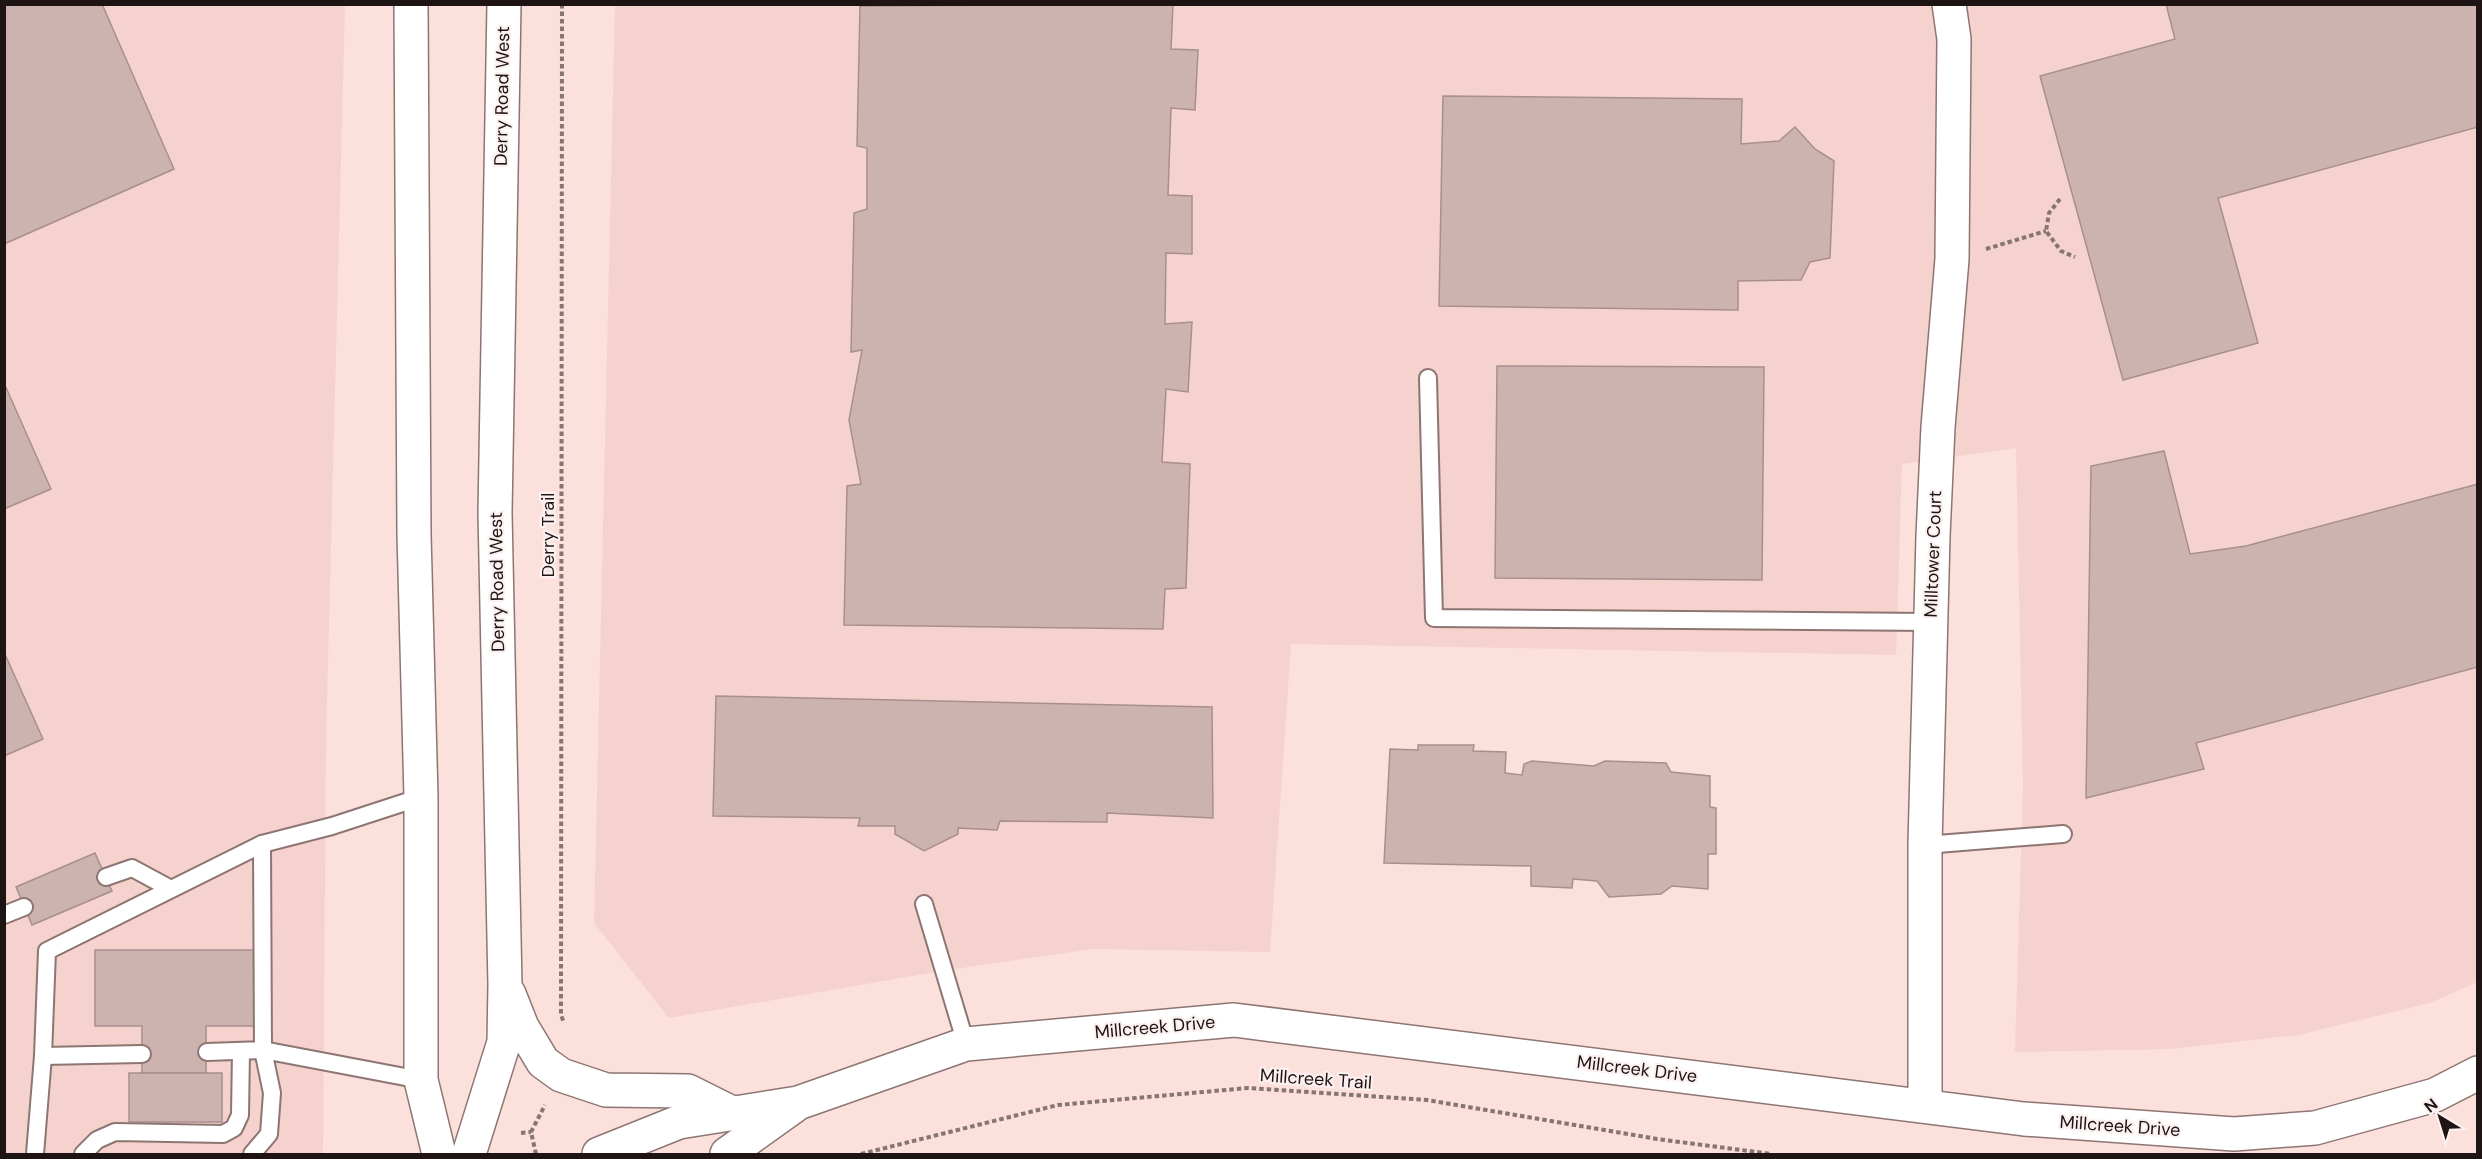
<svg xmlns="http://www.w3.org/2000/svg" width="2482" height="1159" font-family="'DM Sans',sans-serif">
	<style>
		.built { fill: #f5d2cd }
		.building { fill: #cdb3b0; stroke: #a88f8c; stroke-width: 1.5 }
		.lines { fill: none; stroke-linecap: round; stroke-linejoin: round }
		.service-casing { stroke: #8d7572; stroke-width: 20 }
		.minor-casing { stroke: #8d7572; stroke-width: 36 }
		.tertiary-casing { stroke: #8d7572; stroke-width: 36 }
		.secondary-casing { stroke: #8d7572; stroke-width: 36 }
		.path { stroke: #877573; stroke-width: 4; stroke-dasharray: 4.5 3; stroke-linecap: butt }
		.service { stroke: #fff; stroke-width: 16 }
		.minor { stroke: #fff; stroke-width: 33 }
		.tertiary { stroke: #fff; stroke-width: 33 }
		.secondary { stroke: #fff; stroke-width: 33 }
		.labels { text-anchor: middle; dominant-baseline: central; stroke-width: 4.5; stroke-linejoin: round; paint-order: stroke }
		.street-label { font-size: 18px; fill: #1d1413; stroke: #fcf1f0 }
	</style>
	<rect width="100%" height="100%" fill="#fbe0dc"/>
	<g class="built">
		<path d="M5,5H345L326,739L323,1154H5Z"/>
		<path d="M615,5H2477V982L2430,1003L2298,1035L2170,1049L2015,1052L2023,785L2016,448L1902,464L1896,655L1291,644L1270,952L1092,949L941,971L669,1018L594,923Z"/>
	</g>
	<g class="building">
		<path d="M4,4H102L174,169L4,244Z"/>
		<path d="M1173,4L1171,49L1198,50L1195,110L1171,108L1168,195L1192,196V254L1166,253L1165,324L1192,322L1188,392L1166,389L1162,462L1190,464L1186,588L1165,589L1163,629L844,625L847,486L861,484L849,420L862,350L851,352L854,213L867,209V148L857,146L860,6Z"/>
		<path d="M2166,4H2478V127L2218,198L2258,343L2123,380L2040,76L2175,39Z"/>
		<path d="M1443,96L1742,99L1741,144L1779,141L1795,127L1815,149L1834,161L1830,258L1810,262L1801,280L1738,281V310L1439,306Z"/>
		<path d="M1497,366L1764,367L1762,580L1495,578Z"/>
		<path d="M4,383L51,489L4,509Z"/>
		<path d="M2164,451L2190,554L2246,546L2478,484V667L2196,743L2204,769L2086,798L2091,466Z"/>
		<path d="M4,652L43,739L4,756Z"/>
		<path d="M716,696L1212,707L1213,818L1107,813V822L1000,821L997,830L958,828V834L924,851L895,834V826H858L860,818L713,816Z"/>
		<path d="M1418,745H1474L1473,751L1506,752L1505,773L1522,775L1524,764L1532,761L1594,766L1605,761L1666,763L1671,772L1710,776V807L1716,808V854H1708V889L1672,886L1661,894L1609,897L1597,881L1573,879L1572,888L1531,886V866L1384,863L1390,749L1418,750Z"/>
		<path d="M95,853L112,891L32,925L16,887Z"/>
		<path d="M95,950H257L256,1026H206V1073H142V1026H95Z"/>
		<rect x="129" y="1073" width="93" height="49"/>
	</g>
	<g class="lines">
		<defs>
			<g id="service">
				<path d="M1428,378L1434,618L1931,622"/>
				<path d="M1925,845L2063,834"/>
				<path d="M106,877L132,868L171,889"/>
				<path d="M924,904L966,1044"/>
				<path d="M4,915L24,907"/>
				<path d="M207,1052L263,1050L262,844"/>
				<path d="M43,1056L142,1054"/>
				<path d="M35,1154L43,1056L47,951L262,844L332,826L421,797"/>
				<path d="M83,1154L97,1140L115,1132L223,1134L234,1128L240,1115L241,1051"/>
				<path d="M252,1154L269,1134L272,1093L263,1050L421,1080"/>
			</g>
			<path id="minor" d="M1925,1105V845L1933,536L1938,427L1952,259L1954,39L1949,4"/>
			<g id="tertiary">
				<path d="M599,1154L679,1122L798,1103L966,1044L1234,1020L2024,1119L2234,1134L2315,1128L2435,1095L2478,1073"/>
				<path d="M727,1154L794,1106"/>
			</g>
			<g id="secondary">
				<path d="M411,4L414,534L421,797V1080L439,1154"/>
				<path d="M509,994L522,1027L543,1062L561,1075L606,1090L688,1091L732,1113"/>
				<path d="M469,1154L504,1042L505,985L495,513L504,4"/>
			</g>
		</defs>
		<use href="#service" class="service-casing"/>
		<use href="#minor" class="minor-casing"/>
		<use href="#tertiary" class="tertiary-casing"/>
		<use href="#secondary" class="secondary-casing"/>
		<g class="path">
			<path d="M562,4L561,1015L564,1023"/>
			<path d="M2060,199L2049,213L2046,231L2061,251L2075,257"/>
			<path d="M1986,249L2046,231"/>
			<path d="M521,1133L531,1132"/>
			<path d="M536,1154L531,1132L545,1105"/>
			<path d="M861,1154L1058,1105L1248,1088L1427,1100L1657,1139L1772,1154"/>
		</g>
		<use href="#service" class="service"/>
		<use href="#minor" class="minor"/>
		<use href="#tertiary" class="tertiary"/>
		<use href="#secondary" class="secondary"/>
	</g>
	<g class="labels">
		<g class="street-label">
			<text transform="translate(502 96) rotate(-89)">Derry Road West</text>
			<text transform="translate(548 535) rotate(-90)">Derry Trail</text>
			<text transform="translate(1933 554) rotate(-88)">Milltower Court</text>
			<text transform="translate(497 582) rotate(-91)">Derry Road West</text>
			<text transform="translate(1155 1027) rotate(-5)">Millcreek Drive</text>
			<text transform="translate(1637 1069) rotate(7)">Millcreek Drive</text>
			<text transform="translate(1316 1079) rotate(4)">Millcreek Trail</text>
			<text transform="translate(2120 1126) rotate(4)">Millcreek Drive</text>
		</g>
	</g>
	<rect width="2482" height="1159" fill="none" stroke="#1d1413" stroke-width="12"/>
	<g transform="translate(2440 1117) rotate(322)" stroke="#fcf1f0" stroke-width="4.5" paint-order="stroke">
	<path d="M0-4.5L10 22L0 15L-10 22Z" fill="#1d1413"/>
	<text y="-9" font-size="16" font-weight="bold" text-anchor="middle" fill="#1d1413">N</text>
	</g>
</svg>
